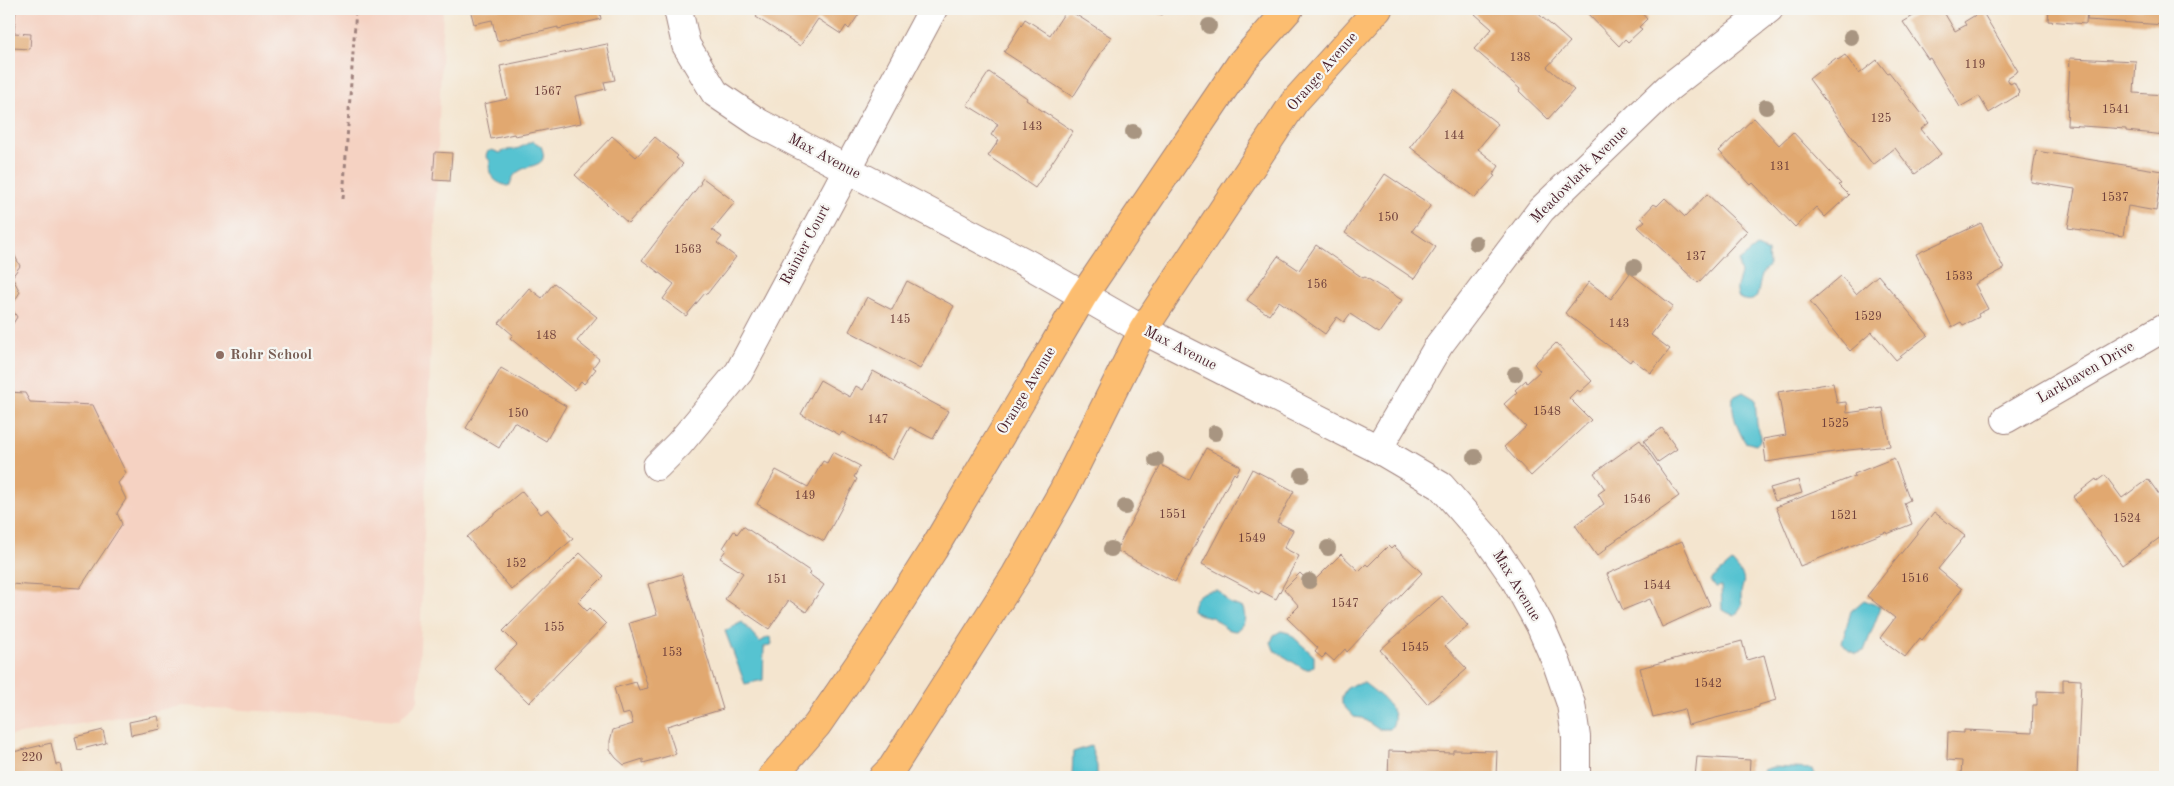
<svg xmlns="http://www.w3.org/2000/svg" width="2174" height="786" font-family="'Old Standard TT',serif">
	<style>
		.built { fill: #f5d2c2 }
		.water { fill: #57c3d1; stroke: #50717e }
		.building { fill: #e1a870 }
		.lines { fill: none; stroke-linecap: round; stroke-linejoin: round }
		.minor-casing { stroke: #9f827d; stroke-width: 30 }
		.major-casing { stroke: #9f827d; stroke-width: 30 }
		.path { stroke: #9f827d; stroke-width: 3; stroke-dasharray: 4 4; stroke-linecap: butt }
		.minor { stroke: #fff; stroke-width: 28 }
		.major { stroke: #fcbd6f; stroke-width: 28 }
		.tree { fill: #a89581 }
		.education-dot { fill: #8d6e63; stroke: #f6f6f2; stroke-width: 2 }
		.labels { text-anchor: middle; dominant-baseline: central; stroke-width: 4.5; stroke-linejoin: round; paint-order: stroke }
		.number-label { font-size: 12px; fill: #70413c }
		.street-label { font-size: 15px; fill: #4a1f2b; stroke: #f6f6f2 }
		.education-label { font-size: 15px; font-weight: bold; fill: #785e54; stroke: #f6f6f2; text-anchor: start }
	</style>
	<rect width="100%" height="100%" fill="#f6f6f2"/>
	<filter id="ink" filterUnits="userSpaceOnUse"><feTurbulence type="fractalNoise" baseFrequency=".02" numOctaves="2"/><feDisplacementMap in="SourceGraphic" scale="10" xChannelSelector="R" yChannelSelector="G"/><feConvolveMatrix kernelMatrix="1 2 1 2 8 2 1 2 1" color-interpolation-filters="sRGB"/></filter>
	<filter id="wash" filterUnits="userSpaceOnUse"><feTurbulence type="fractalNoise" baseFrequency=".0096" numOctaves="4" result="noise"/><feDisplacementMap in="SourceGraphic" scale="20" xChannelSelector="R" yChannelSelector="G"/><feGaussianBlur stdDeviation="1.12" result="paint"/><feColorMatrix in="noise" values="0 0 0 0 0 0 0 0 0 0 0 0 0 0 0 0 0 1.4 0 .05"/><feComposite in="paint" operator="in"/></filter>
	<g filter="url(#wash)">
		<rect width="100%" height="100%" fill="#f4e5cf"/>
		<path class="built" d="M9,9H443L418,701L399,720L183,706L9,736Z"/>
		<g class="water">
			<path d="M533,141L541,146C553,175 516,157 510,185L507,186C494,182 487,175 490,161L486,156L487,152L492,150L500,153C507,148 514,151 521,147C526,145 527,143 533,141Z"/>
			<path d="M1757,247L1768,252L1769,265C1767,268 1763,271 1762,275C1757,286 1762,308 1739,298C1734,287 1739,283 1741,273L1739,267V261Z"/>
			<path d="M1743,392L1755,399L1757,425L1761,436L1760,441L1756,445L1745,442C1737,429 1731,412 1733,397Z"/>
			<path d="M1732,562C1754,586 1737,580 1742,605L1735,616L1722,610L1721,586L1716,587L1711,580Z"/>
			<path d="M1218,590L1229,603L1243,608C1246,619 1246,623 1236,631C1222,630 1224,625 1215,619C1208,614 1202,618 1192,610C1193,594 1204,591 1218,590Z"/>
			<path d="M1864,600L1881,607L1864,651L1856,654L1848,650L1842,643L1851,611Z"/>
			<path d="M742,622L760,642L768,637L771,638L772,644L770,646L764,647L763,680L745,684L725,631Z"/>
			<path d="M1281,631L1289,633L1314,656V666L1310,669H1304L1274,650L1271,642L1274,635Z"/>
			<path d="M1364,683C1377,693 1405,712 1390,729H1378L1362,718L1354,717L1342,704V696L1346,689L1354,684Z"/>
			<path d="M1091,746L1097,766V777H1072L1073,752Z"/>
			<path d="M1773,767L1812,769L1815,777H1764L1763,770Z"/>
		</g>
		<g id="blocks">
			<g class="building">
				<path d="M9,9H16L14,33L31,34L30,49L13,48L11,80H9Z"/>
				<path d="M470,9H599L601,19L558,29V27L497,41L492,20L474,24Z"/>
				<path d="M762,9H858L856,12L859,14L849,29L846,26L841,34L818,19L800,46L756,17Z"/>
				<path d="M1067,9L1111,37L1073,97L1004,52L1025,19L1050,35Z"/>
				<path d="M1154,9H1167L1162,15Z"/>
				<path d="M1480,9H1533L1570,42L1547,67L1574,90L1548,119L1519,91L1520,89L1474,49L1492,29L1475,14Z"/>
				<path d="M1583,9H1638L1647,19L1639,27L1642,29L1628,42L1625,39L1619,46Z"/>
				<path d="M1925,9H1942L1955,31L1966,25L1964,22L1982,11L2018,71L2007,78L2010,84L2014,82L2019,92L2017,94L2018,95L1989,113L1979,96L1960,107L1930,58L1928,59L1903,22Z"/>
				<path d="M2049,9H2087L2086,24L2048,21Z"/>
				<path d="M2088,9H2165V25L2087,20Z"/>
				<path d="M607,44L615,80L604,82L606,89L575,96L581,123L515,136L514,134L491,139L484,104L507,99L500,66Z"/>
				<path d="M1845,55L1859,74L1877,60L1887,73L1889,72L1929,123L1921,129L1941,154L1915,174L1895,148L1873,165L1809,79L1836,58L1838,60Z"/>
				<path d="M2070,58L2136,61L2134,93L2165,95V135L2126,131V129L2067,125Z"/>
				<path d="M989,72L1027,98L1026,100L1073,131L1035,188L988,156L999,140L991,135L998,124L967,105Z"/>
				<path d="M1454,90L1498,124L1478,149L1499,166L1493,175L1495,176L1475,198L1410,147Z"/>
				<path d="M1754,118L1779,145L1793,132L1841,184L1839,185L1849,195L1825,217L1816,207L1795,227L1753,183L1751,185L1719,151Z"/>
				<path d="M612,136L636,157L655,137L678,156L676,158L683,164L628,223L575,175Z"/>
				<path d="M2036,151L2162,171L2156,211L2128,206L2123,236L2068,228L2075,189L2031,182Z"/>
				<path d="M435,152L452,153L450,181L433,180Z"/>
				<path d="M1385,174L1431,205L1412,231L1436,247L1414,279L1345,233Z"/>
				<path d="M703,178L735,202L712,230L722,237L717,243L736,257L707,294L705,293L686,316L663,299L674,284L642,260L701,183L700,182Z"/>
				<path d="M1707,194L1747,231L1698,283L1638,227L1645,221L1641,218L1654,204L1657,206L1665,198L1685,217Z"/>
				<path d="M1981,223L2004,269L1975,284L1988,309L1978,314L1979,317L1963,325L1961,322L1952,327L1916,254Z"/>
				<path d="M9,244L20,266L12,277L20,292L11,307L17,317L9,330Z"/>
				<path d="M1316,245L1363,278L1365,277L1402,300L1379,333L1350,314L1344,322L1337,317L1325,334L1279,301L1269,315L1247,300L1278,256L1299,270Z"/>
				<path d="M1630,273L1673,306L1651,335L1670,349L1651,373L1632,359L1630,362L1565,313L1589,282L1611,299Z"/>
				<path d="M1878,275L1928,335L1896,360L1872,332L1850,351L1810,302L1841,276L1856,294Z"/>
				<path d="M907,281L954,306L920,369L849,331L867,297L892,310Z"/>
				<path d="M554,283L597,317L577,341L599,359L593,367L596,369L584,384L581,381L574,390L510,338L513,335L499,323L529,288L542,298Z"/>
				<path d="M1556,343L1592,381L1580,392L1577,390L1569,398L1591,420L1531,476L1504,447L1526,427L1504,404L1517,392L1515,390L1526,380L1527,383L1540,371L1534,364Z"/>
				<path d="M501,368L566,406L546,441L514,422L499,448L466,428Z"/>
				<path d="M873,371L948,411L933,439L910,427L892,460L842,432L840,435L801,414L820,380L850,397L856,386L863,390Z"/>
				<path d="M1833,383L1837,403L1846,402L1847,413L1883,408L1890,446L1848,450L1766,462L1763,439L1786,435L1778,392Z"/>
				<path d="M9,392L25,393L30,402L93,405L126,473L118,483L126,499L117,513L122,524L80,588L9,584Z"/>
				<path d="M1662,428L1677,449L1658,462L1644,441Z"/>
				<path d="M1640,440L1679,496L1606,547L1607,548L1597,556L1575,525L1604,504L1598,494L1605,489L1594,473Z"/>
				<path d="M1206,448L1240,466L1236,475L1234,473L1175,582L1116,550L1161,465L1189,480Z"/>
				<path d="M833,452L860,466L854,477L857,479L824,541L757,504L776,470L808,487L823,461L827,463Z"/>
				<path d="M1894,458L1910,500L1904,503L1912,524L1887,534L1886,532L1800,566L1776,507L1855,476L1854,474Z"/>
				<path d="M1252,469L1294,491L1277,522L1293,530L1284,548L1299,556L1276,599L1261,591L1259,594L1202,564Z"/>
				<path d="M2105,475L2122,498L2148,479L2165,503V534L2122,565L2073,497L2096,479L2097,481Z"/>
				<path d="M1798,480L1802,493L1775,501L1770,488Z"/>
				<path d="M522,491L541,514L548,509L573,539L512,590L467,537Z"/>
				<path d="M1934,512L1965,536L1938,569L1962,589L1922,640L1920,638L1905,657L1880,638L1895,618L1867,596Z"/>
				<path d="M743,526L811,572L809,574L824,585L806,612L789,600L769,629L725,599L743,573L720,558L726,550L723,548L734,531L737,534Z"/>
				<path d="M1682,541L1710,605L1662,627L1650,599L1623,610L1607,574Z"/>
				<path d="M1388,546L1391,549L1394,546L1422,573L1347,652L1345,649L1334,661L1326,654L1322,658L1315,652L1318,648L1287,618L1299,606L1284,589L1300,573L1311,584L1341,554L1359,571L1366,564L1368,566Z"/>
				<path d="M580,553L604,576L578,602L587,611L590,608L606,624L529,703L494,669L517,645L503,631Z"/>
				<path d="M682,574L723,709L667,726L676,754L643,763V759L624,765L616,758L610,750V741L613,730L633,724L630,713L622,715L614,688L636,682L639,690L648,688L629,623L657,615L648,584Z"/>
				<path d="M1442,596L1468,626L1445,646L1467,669L1427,704L1380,650Z"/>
				<path d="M1742,641L1747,660L1764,655L1776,700L1759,705V707L1688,725L1684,709L1653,717L1640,668Z"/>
				<path d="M2063,679L2081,680L2077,777L1961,775L1962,761L1947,760L1948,732L1964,733V730L2032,733L2033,705H2037V691L2063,692Z"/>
				<path d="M158,716L161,729L131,735L129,722Z"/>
				<path d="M103,730L106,743L78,750L75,737Z"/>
				<path d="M51,743L56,765L60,764L63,777H9V753Z"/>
				<path d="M1453,750L1497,751L1496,777H1388L1389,751L1453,753Z"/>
				<path d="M1697,757L1750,760L1749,777H1695Z"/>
			</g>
		</g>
	</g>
	<g filter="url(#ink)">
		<use href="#blocks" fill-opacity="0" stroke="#9f827d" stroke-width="1"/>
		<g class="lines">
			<defs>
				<g id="minor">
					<path d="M678,9L686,45L715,93L759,123L1028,264L1143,330L1378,449L1441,486L1488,540L1513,576L1540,625L1557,664L1571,704L1576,737V777"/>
					<path d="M2006,419L2165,327"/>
					<path d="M1378,449L1439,345L1541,210L1668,88L1769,9"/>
					<path d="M657,466L679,444L739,372L933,9"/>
				</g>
				<g id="major">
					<path d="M772,777L817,725L879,635L933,550L1083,296L1241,63L1289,9"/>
					<path d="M883,777L892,768L1016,574L1063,491L1143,330L1295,101L1378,9"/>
				</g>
			</defs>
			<use href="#minor" class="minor-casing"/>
			<use href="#major" class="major-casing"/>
			<path class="path" d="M343,199L356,9"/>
			<use href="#minor" class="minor"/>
			<use href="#major" class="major"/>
		</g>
		<g class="tree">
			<circle cx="1209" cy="26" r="8"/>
			<circle cx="1851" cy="37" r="8"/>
			<circle cx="1766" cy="107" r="8"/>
			<circle cx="1133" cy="132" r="8"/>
			<circle cx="1476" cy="243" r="8"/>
			<circle cx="1634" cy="267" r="8"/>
			<circle cx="1515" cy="374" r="8"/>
			<circle cx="1215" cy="433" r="8"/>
			<circle cx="1475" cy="457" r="8"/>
			<circle cx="1156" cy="460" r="8"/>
			<circle cx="1302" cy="475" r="8"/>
			<circle cx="1125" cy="507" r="8"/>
			<circle cx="1328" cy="548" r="8"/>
			<circle cx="1111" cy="549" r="8"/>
			<circle cx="1309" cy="581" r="8"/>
		</g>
	</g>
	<circle class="education-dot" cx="220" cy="355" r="5"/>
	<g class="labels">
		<g class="number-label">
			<text x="1520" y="58">138</text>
			<text x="1975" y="65">119</text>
			<text x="548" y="92">1567</text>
			<text x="2116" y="110">1541</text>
			<text x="1881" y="119">125</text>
			<text x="1032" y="127">143</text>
			<text x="1454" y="136">144</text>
			<text x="1780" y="167">131</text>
			<text x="2115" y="198">1537</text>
			<text x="1388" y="218">150</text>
			<text x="688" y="250">1563</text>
			<text x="1696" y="257">137</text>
			<text x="1959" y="277">1533</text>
			<text x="1317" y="285">156</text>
			<text x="1868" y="317">1529</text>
			<text x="900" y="320">145</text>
			<text x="1619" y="324">143</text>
			<text x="546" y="336">148</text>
			<text x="1547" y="412">1548</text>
			<text x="518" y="414">150</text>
			<text x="878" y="420">147</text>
			<text x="1835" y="424">1525</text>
			<text x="805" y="496">149</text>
			<text x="1637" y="500">1546</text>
			<text x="1173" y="515">1551</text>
			<text x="1844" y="516">1521</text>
			<text x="2127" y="519">1524</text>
			<text x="1252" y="539">1549</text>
			<text x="516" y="564">152</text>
			<text x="1915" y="579">1516</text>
			<text x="777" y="580">151</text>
			<text x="1657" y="586">1544</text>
			<text x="1345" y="604">1547</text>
			<text x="554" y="628">155</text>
			<text x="1415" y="648">1545</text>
			<text x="672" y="653">153</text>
			<text x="1708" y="684">1542</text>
			<text x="32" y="758">220</text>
		</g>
		<g class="street-label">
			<text transform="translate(1323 72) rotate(-49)">Orange Avenue</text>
			<text transform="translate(824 157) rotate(28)">Max Avenue</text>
			<text transform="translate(1580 175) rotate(-45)">Meadowlark Avenue</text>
			<text transform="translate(806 245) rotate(-62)">Rainier Court</text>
			<text transform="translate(1180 349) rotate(27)">Max Avenue</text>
			<text transform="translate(2086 373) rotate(-30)">Larkhaven Drive</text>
			<text transform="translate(1027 391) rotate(-59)">Orange Avenue</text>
			<text transform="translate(1516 586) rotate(59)">Max Avenue</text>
		</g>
		<g class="education-label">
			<text x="230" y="355">Rohr School</text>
		</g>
	</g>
	<rect width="2174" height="786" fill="none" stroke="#f6f6f2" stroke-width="30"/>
</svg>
